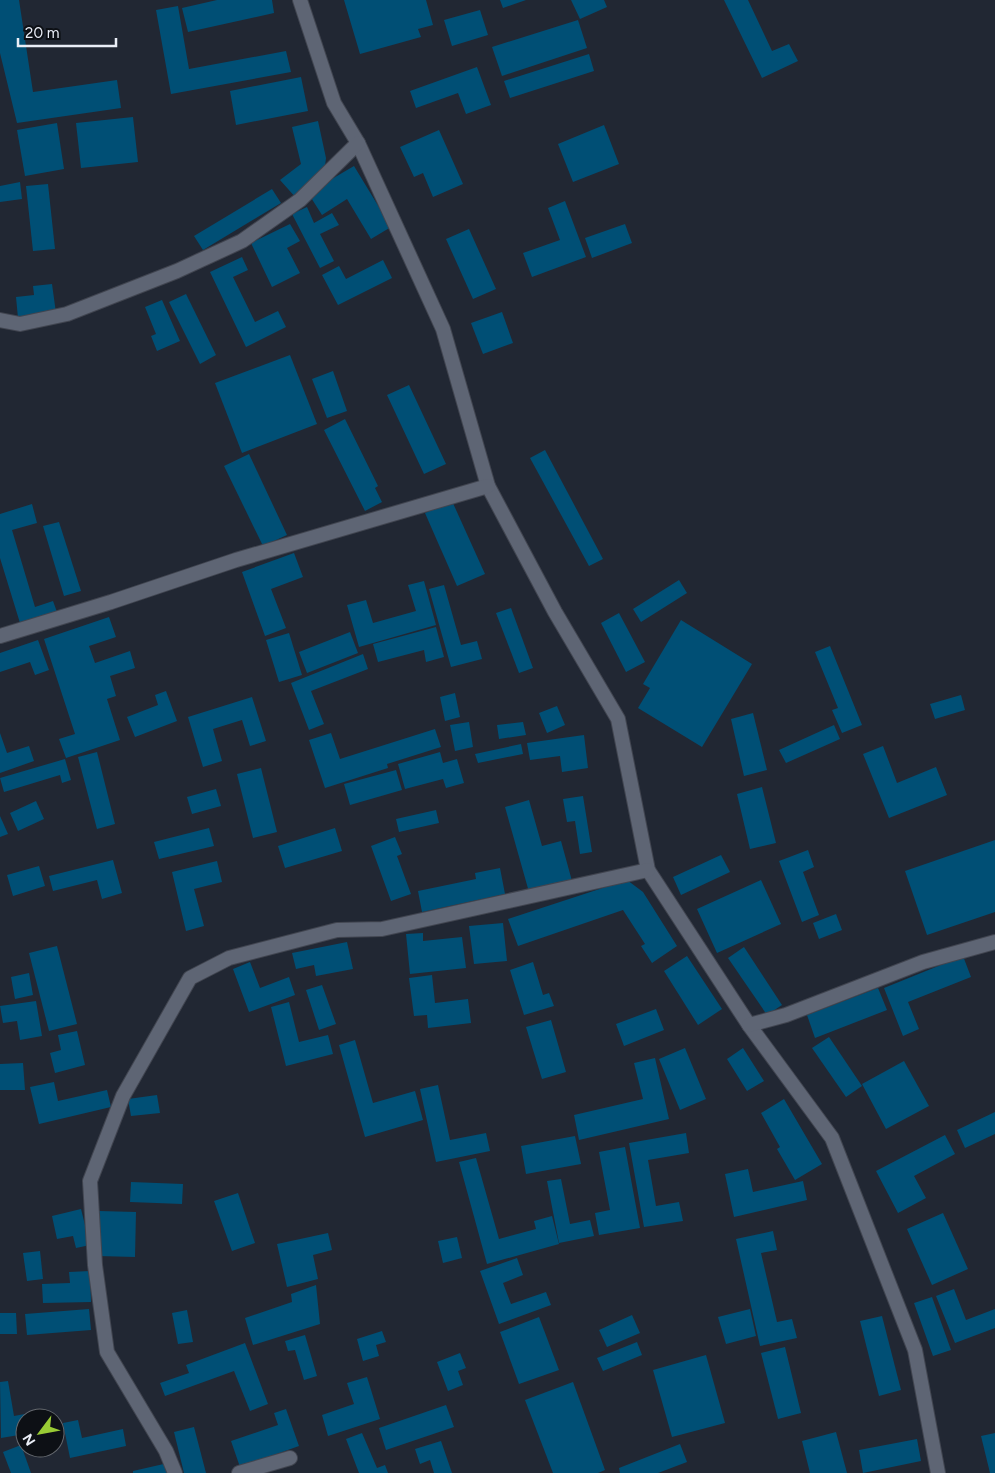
<svg xmlns="http://www.w3.org/2000/svg" width="995" height="1473" font-family="Figtree,sans-serif">
	<style>
		.building { fill: #004f75 }
		.lines { fill: none; stroke-linecap: round; stroke-linejoin: round }
		.minor-casing { stroke: #414550; stroke-width: 16 }
		.minor { stroke: #5e6574; stroke-width: 14 }
	</style>
	<rect width="100%" height="100%" fill="#212733"/>
	<g class="building">
		<path d="M0,0H19L33,92L117,80L121,108L17,123L0,53Z"/>
		<path d="M217,0H272L274,13L188,32L182,8Z"/>
		<path d="M344,0H426L433,25L418,29L421,37L360,54Z"/>
		<path d="M500,0H526L503,8Z"/>
		<path d="M571,0H604L607,7L580,19Z"/>
		<path d="M724,0H748L772,51L789,44L798,61L762,78Z"/>
		<path d="M178,6L189,69L286,51L291,72L171,94L156,10Z"/>
		<path d="M480,10L488,35L452,46L444,20Z"/>
		<path d="M578,20L587,48L502,76L492,47Z"/>
		<path d="M589,54L594,71L510,98L504,81Z"/>
		<path d="M477,67L491,105L466,114L458,93L416,108L410,91Z"/>
		<path d="M301,77L308,111L236,125L230,91Z"/>
		<path d="M133,117L138,162L81,168L76,123Z"/>
		<path d="M318,121L326,158L324,174L297,199L280,180L301,164L292,127Z"/>
		<path d="M57,123L64,169L25,176L17,130Z"/>
		<path d="M604,125L619,164L573,182L558,144Z"/>
		<path d="M439,130L463,184L433,197L423,173L414,177L400,147Z"/>
		<path d="M354,166L391,227L371,239L347,199L322,215L308,193Z"/>
		<path d="M20,182L22,199L0,202V186Z"/>
		<path d="M48,184L55,249L33,251L26,186Z"/>
		<path d="M272,189L281,203L203,250L194,236Z"/>
		<path d="M565,201L586,257L532,277L523,253L560,240L548,208Z"/>
		<path d="M307,207L314,223L332,213L339,225L320,234L334,261L320,268L292,214Z"/>
		<path d="M290,224L300,241L287,248L300,273L272,287L251,243Z"/>
		<path d="M625,224L632,243L592,258L585,238Z"/>
		<path d="M469,229L496,289L473,299L446,239Z"/>
		<path d="M242,257L248,270L233,277L255,322L278,311L286,327L246,347L210,272Z"/>
		<path d="M383,260L392,278L338,305L322,275L339,266L346,279Z"/>
		<path d="M52,284L56,313L18,318L16,297L34,295L33,286Z"/>
		<path d="M186,294L216,355L200,364L169,302Z"/>
		<path d="M162,300L180,341L157,351L151,336L156,334L145,307Z"/>
		<path d="M502,312L513,343L483,354L471,323Z"/>
		<path d="M290,355L317,424L242,453L215,383Z"/>
		<path d="M333,371L347,411L327,418L312,379Z"/>
		<path d="M409,385L446,464L424,474L387,395Z"/>
		<path d="M345,419L378,486L375,488L382,502L365,511L324,430Z"/>
		<path d="M545,450L603,559L589,566L530,458Z"/>
		<path d="M249,454L287,535L263,546L224,466Z"/>
		<path d="M452,501L485,574L457,586L425,513Z"/>
		<path d="M32,504L37,523L12,530L35,607L53,601L57,612L20,623L0,558V514Z"/>
		<path d="M59,522L81,591L64,596L43,526Z"/>
		<path d="M294,553L303,577L271,589L286,628L265,636L242,572Z"/>
		<path d="M679,580L687,593L641,622L633,609Z"/>
		<path d="M424,581L436,625L359,647L347,605L366,600L373,623L416,611L408,585Z"/>
		<path d="M444,585L461,645L477,641L482,659L451,667L429,589Z"/>
		<path d="M511,608L533,668L519,673L496,613Z"/>
		<path d="M619,613L645,662L626,672L601,623Z"/>
		<path d="M109,617L116,637L89,646L95,663L130,651L135,668L110,676L116,696L107,699L120,740L66,758L59,739L75,734L44,639Z"/>
		<path d="M681,620L752,664L702,747L638,708L650,688L643,684Z"/>
		<path d="M436,627L444,657L426,662L424,650L378,662L373,644Z"/>
		<path d="M350,632L358,653L307,673L299,652Z"/>
		<path d="M289,633L302,675L279,682L266,640Z"/>
		<path d="M38,640L49,670L35,675L30,662L0,672V653Z"/>
		<path d="M830,646L862,725L842,733L832,710L838,708L815,652Z"/>
		<path d="M363,654L368,669L311,691L324,724L309,730L291,683Z"/>
		<path d="M166,691L177,721L135,737L127,717L158,705L155,695Z"/>
		<path d="M455,693L460,717L445,721L440,697Z"/>
		<path d="M961,695L965,710L935,719L930,704Z"/>
		<path d="M252,697L266,741L250,746L242,720L213,729L222,761L203,767L188,717Z"/>
		<path d="M557,706L565,725L547,733L539,713Z"/>
		<path d="M753,713L767,770L744,776L731,719Z"/>
		<path d="M469,722L473,747L455,751L450,725Z"/>
		<path d="M523,722L526,735L499,739L497,725Z"/>
		<path d="M834,725L840,739L786,763L779,750Z"/>
		<path d="M435,729L441,747L387,764L388,768L325,788L309,740L331,733L340,759Z"/>
		<path d="M0,733L7,753L29,746L34,761L0,773Z"/>
		<path d="M584,735L588,768L562,772L560,756L530,760L527,743Z"/>
		<path d="M521,744L523,754L478,763L475,754Z"/>
		<path d="M883,746L897,783L936,767L947,795L889,818L863,754Z"/>
		<path d="M97,752L115,824L97,829L78,757Z"/>
		<path d="M440,752L443,763L457,759L464,783L446,788L443,779L405,789L398,764Z"/>
		<path d="M65,759L71,780L62,783L60,775L4,792L0,778Z"/>
		<path d="M261,768L277,832L253,838L237,774Z"/>
		<path d="M396,770L402,790L350,805L344,784Z"/>
		<path d="M762,787L776,843L750,849L737,794Z"/>
		<path d="M216,789L221,806L192,814L187,797Z"/>
		<path d="M583,796L592,852L580,854L575,821L567,822L563,799Z"/>
		<path d="M529,800L542,846L561,841L572,881L529,892L505,807Z"/>
		<path d="M36,801L44,819L18,831L10,813Z"/>
		<path d="M436,810L439,823L399,832L396,819Z"/>
		<path d="M0,816L8,834L0,837Z"/>
		<path d="M209,828L214,846L159,859L154,842Z"/>
		<path d="M335,828L342,851L285,868L278,846Z"/>
		<path d="M395,837L402,854L397,856L411,894L391,901L371,846Z"/>
		<path d="M995,840V912L927,935L905,871Z"/>
		<path d="M808,850L814,867L803,872L819,915L802,922L779,861Z"/>
		<path d="M721,855L730,872L681,895L673,877Z"/>
		<path d="M113,860L122,893L102,899L97,880L53,891L49,876Z"/>
		<path d="M217,861L222,882L194,889L204,926L186,931L172,872Z"/>
		<path d="M39,866L45,886L13,896L7,875Z"/>
		<path d="M500,868L505,894L422,912L418,891L476,879L475,873Z"/>
		<path d="M627,880L643,892L677,946L652,963L641,946L645,944L623,910L518,946L508,919Z"/>
		<path d="M761,880L781,924L717,953L697,909Z"/>
		<path d="M836,914L842,930L819,939L813,923Z"/>
		<path d="M503,923L507,961L474,964L469,926Z"/>
		<path d="M423,933V941L462,937L466,968L410,974L406,934Z"/>
		<path d="M347,942L353,969L316,976L314,965L296,969L292,953Z"/>
		<path d="M57,946L77,1024L49,1031L29,953Z"/>
		<path d="M744,947L782,1005L767,1015L728,958Z"/>
		<path d="M687,956L722,1009L698,1025L664,971Z"/>
		<path d="M963,956L971,977L908,1002L919,1029L903,1036L884,988Z"/>
		<path d="M250,962L260,988L289,977L295,995L249,1012L233,969Z"/>
		<path d="M533,962L543,995L549,993L554,1006L524,1015L510,970Z"/>
		<path d="M29,973L33,995L15,999L11,977Z"/>
		<path d="M432,975L435,1003L468,999L471,1023L428,1028L427,1015L414,1016L409,978Z"/>
		<path d="M322,985L336,1024L319,1030L306,990Z"/>
		<path d="M878,988L887,1010L815,1038L807,1015Z"/>
		<path d="M36,1001L42,1036L20,1040L17,1021L3,1023L0,1006Z"/>
		<path d="M289,1002L299,1042L328,1035L333,1054L286,1066L271,1007Z"/>
		<path d="M656,1009L664,1030L624,1046L616,1024Z"/>
		<path d="M551,1020L566,1072L542,1079L526,1027Z"/>
		<path d="M77,1031L85,1065L55,1073L50,1053L61,1050L58,1035Z"/>
		<path d="M829,1037L862,1086L846,1097L812,1048Z"/>
		<path d="M355,1040L373,1103L415,1091L423,1120L365,1137L339,1045Z"/>
		<path d="M685,1048L706,1099L680,1110L659,1059Z"/>
		<path d="M743,1048L764,1081L747,1091L727,1059Z"/>
		<path d="M655,1058L669,1119L579,1140L574,1115L643,1099L634,1063Z"/>
		<path d="M904,1061L929,1106L886,1129L862,1084Z"/>
		<path d="M23,1063L25,1090H0V1064Z"/>
		<path d="M54,1082L58,1101L107,1090L111,1107L39,1124L30,1087Z"/>
		<path d="M438,1085L450,1140L486,1133L490,1151L436,1162L420,1089Z"/>
		<path d="M157,1095L160,1113L131,1116L128,1099Z"/>
		<path d="M784,1099L822,1164L795,1180L777,1149L780,1147L761,1113Z"/>
		<path d="M995,1112V1134L965,1148L957,1130Z"/>
		<path d="M686,1133L689,1153L648,1160L656,1206L679,1202L683,1221L644,1227L629,1143Z"/>
		<path d="M945,1135L955,1154L914,1176L926,1198L898,1213L876,1171Z"/>
		<path d="M575,1136L581,1164L526,1174L521,1146Z"/>
		<path d="M625,1147L640,1228L599,1235L595,1213L610,1210L599,1152Z"/>
		<path d="M476,1158L499,1239L536,1229L534,1221L552,1216L559,1244L487,1264L459,1162Z"/>
		<path d="M748,1169L753,1192L803,1181L807,1200L734,1217L725,1174Z"/>
		<path d="M561,1179L570,1224L590,1220L594,1236L559,1243L547,1181Z"/>
		<path d="M131,1182L183,1184L182,1204L130,1202Z"/>
		<path d="M238,1193L255,1243L232,1251L214,1201Z"/>
		<path d="M81,1209L90,1245L76,1248L73,1236L57,1239L52,1216Z"/>
		<path d="M99,1211L136,1212L135,1257L98,1256Z"/>
		<path d="M943,1213L968,1269L932,1285L907,1229Z"/>
		<path d="M773,1231L777,1250L761,1253L777,1322L792,1319L797,1338L760,1346L736,1239Z"/>
		<path d="M328,1233L332,1250L313,1255L318,1279L287,1287L277,1244Z"/>
		<path d="M457,1237L462,1258L443,1263L438,1241Z"/>
		<path d="M40,1251L43,1279L27,1281L23,1253Z"/>
		<path d="M517,1258L523,1275L503,1283L511,1304L546,1292L551,1305L499,1324L480,1271Z"/>
		<path d="M90,1271L91,1302L43,1303L42,1284L70,1283L69,1272Z"/>
		<path d="M316,1285L320,1324L253,1345L245,1318L292,1302L291,1294Z"/>
		<path d="M954,1289L966,1320L995,1309V1328L955,1343L936,1296Z"/>
		<path d="M932,1297L951,1350L933,1356L914,1303Z"/>
		<path d="M89,1309L91,1330L27,1335L25,1314Z"/>
		<path d="M750,1309L756,1336L726,1344L718,1317Z"/>
		<path d="M187,1310L193,1342L178,1344L172,1313Z"/>
		<path d="M0,1313H16L17,1334H0Z"/>
		<path d="M632,1315L640,1333L607,1347L599,1330Z"/>
		<path d="M882,1316L901,1390L879,1396L860,1321Z"/>
		<path d="M539,1317L559,1370L519,1384L500,1332Z"/>
		<path d="M382,1331L386,1342L376,1345L379,1356L363,1361L357,1339Z"/>
		<path d="M305,1335L317,1376L304,1380L295,1350L288,1351L285,1341Z"/>
		<path d="M637,1342L642,1355L603,1371L597,1358Z"/>
		<path d="M245,1343L268,1404L250,1411L234,1371L165,1396L160,1383L189,1373L186,1365Z"/>
		<path d="M785,1347L801,1413L778,1419L761,1353Z"/>
		<path d="M460,1353L466,1368L458,1371L463,1385L448,1391L437,1362Z"/>
		<path d="M706,1355L725,1423L672,1437L653,1370Z"/>
		<path d="M367,1377L380,1419L328,1436L322,1415L354,1404L347,1383Z"/>
		<path d="M8,1381L14,1416L46,1410L47,1418H25V1434L1,1438L0,1382Z"/>
		<path d="M573,1382L605,1470L598,1473H553L525,1400Z"/>
		<path d="M446,1405L454,1427L386,1450L379,1428Z"/>
		<path d="M286,1409L299,1446L240,1467L231,1441L278,1425L274,1413Z"/>
		<path d="M78,1420L82,1438L123,1429L126,1446L70,1458L63,1423Z"/>
		<path d="M194,1427L206,1473H184L174,1432Z"/>
		<path d="M836,1432L847,1473H810L802,1441Z"/>
		<path d="M362,1433L377,1468L385,1465L388,1473H359L346,1439Z"/>
		<path d="M995,1433V1473H990L981,1436Z"/>
		<path d="M917,1439L921,1461L863,1473L859,1450Z"/>
		<path d="M441,1441L452,1473H434L430,1460L420,1464L415,1449Z"/>
		<path d="M680,1444L687,1462L658,1473H620L619,1468Z"/>
		<path d="M21,1445L31,1473H11L3,1452Z"/>
		<path d="M168,1463L171,1473H133V1471Z"/>
	</g>
	<g class="lines">
		<defs>
			<g id="minor">
				<path d="M300,0L334,103L358,143L443,329L488,486L555,612L618,719L648,870L749,1025L832,1138L915,1350L938,1473"/>
				<path d="M0,320L20,324L67,314L177,271L242,241L300,200L358,143"/>
				<path d="M0,636L111,602L236,560L488,486"/>
				<path d="M749,1025L786,1015L923,962L995,942"/>
				<path d="M175,1473L166,1451L107,1352L95,1265L90,1181L123,1096L190,978L229,958L337,930L382,929L648,870"/>
				<path d="M239,1473L290,1458"/>
			</g>
		</defs>
		<use href="#minor" class="minor-casing"/>
		<use href="#minor" class="minor"/>
	</g>
	<g transform="translate(40 1433) rotate(238)"><circle r="24" fill="#0d1015" stroke="#65696f"/>
	<path d="M0-4L9 19L0 12L-9 19Z" fill="#99cb35"/>
	<text y="-8" font-size="14" font-weight="bold" text-anchor="middle" fill="#eaeef7">N</text>
	</g>
	<path d="M18 38v8h98v-8" fill="none" stroke="#eaeef7" stroke-width="2.5"/>
	<text x="25" y="38" font-size="15" fill="#eaeef7" stroke="#0d1015" stroke-width="4" paint-order="stroke">20 m</text>
</svg>
